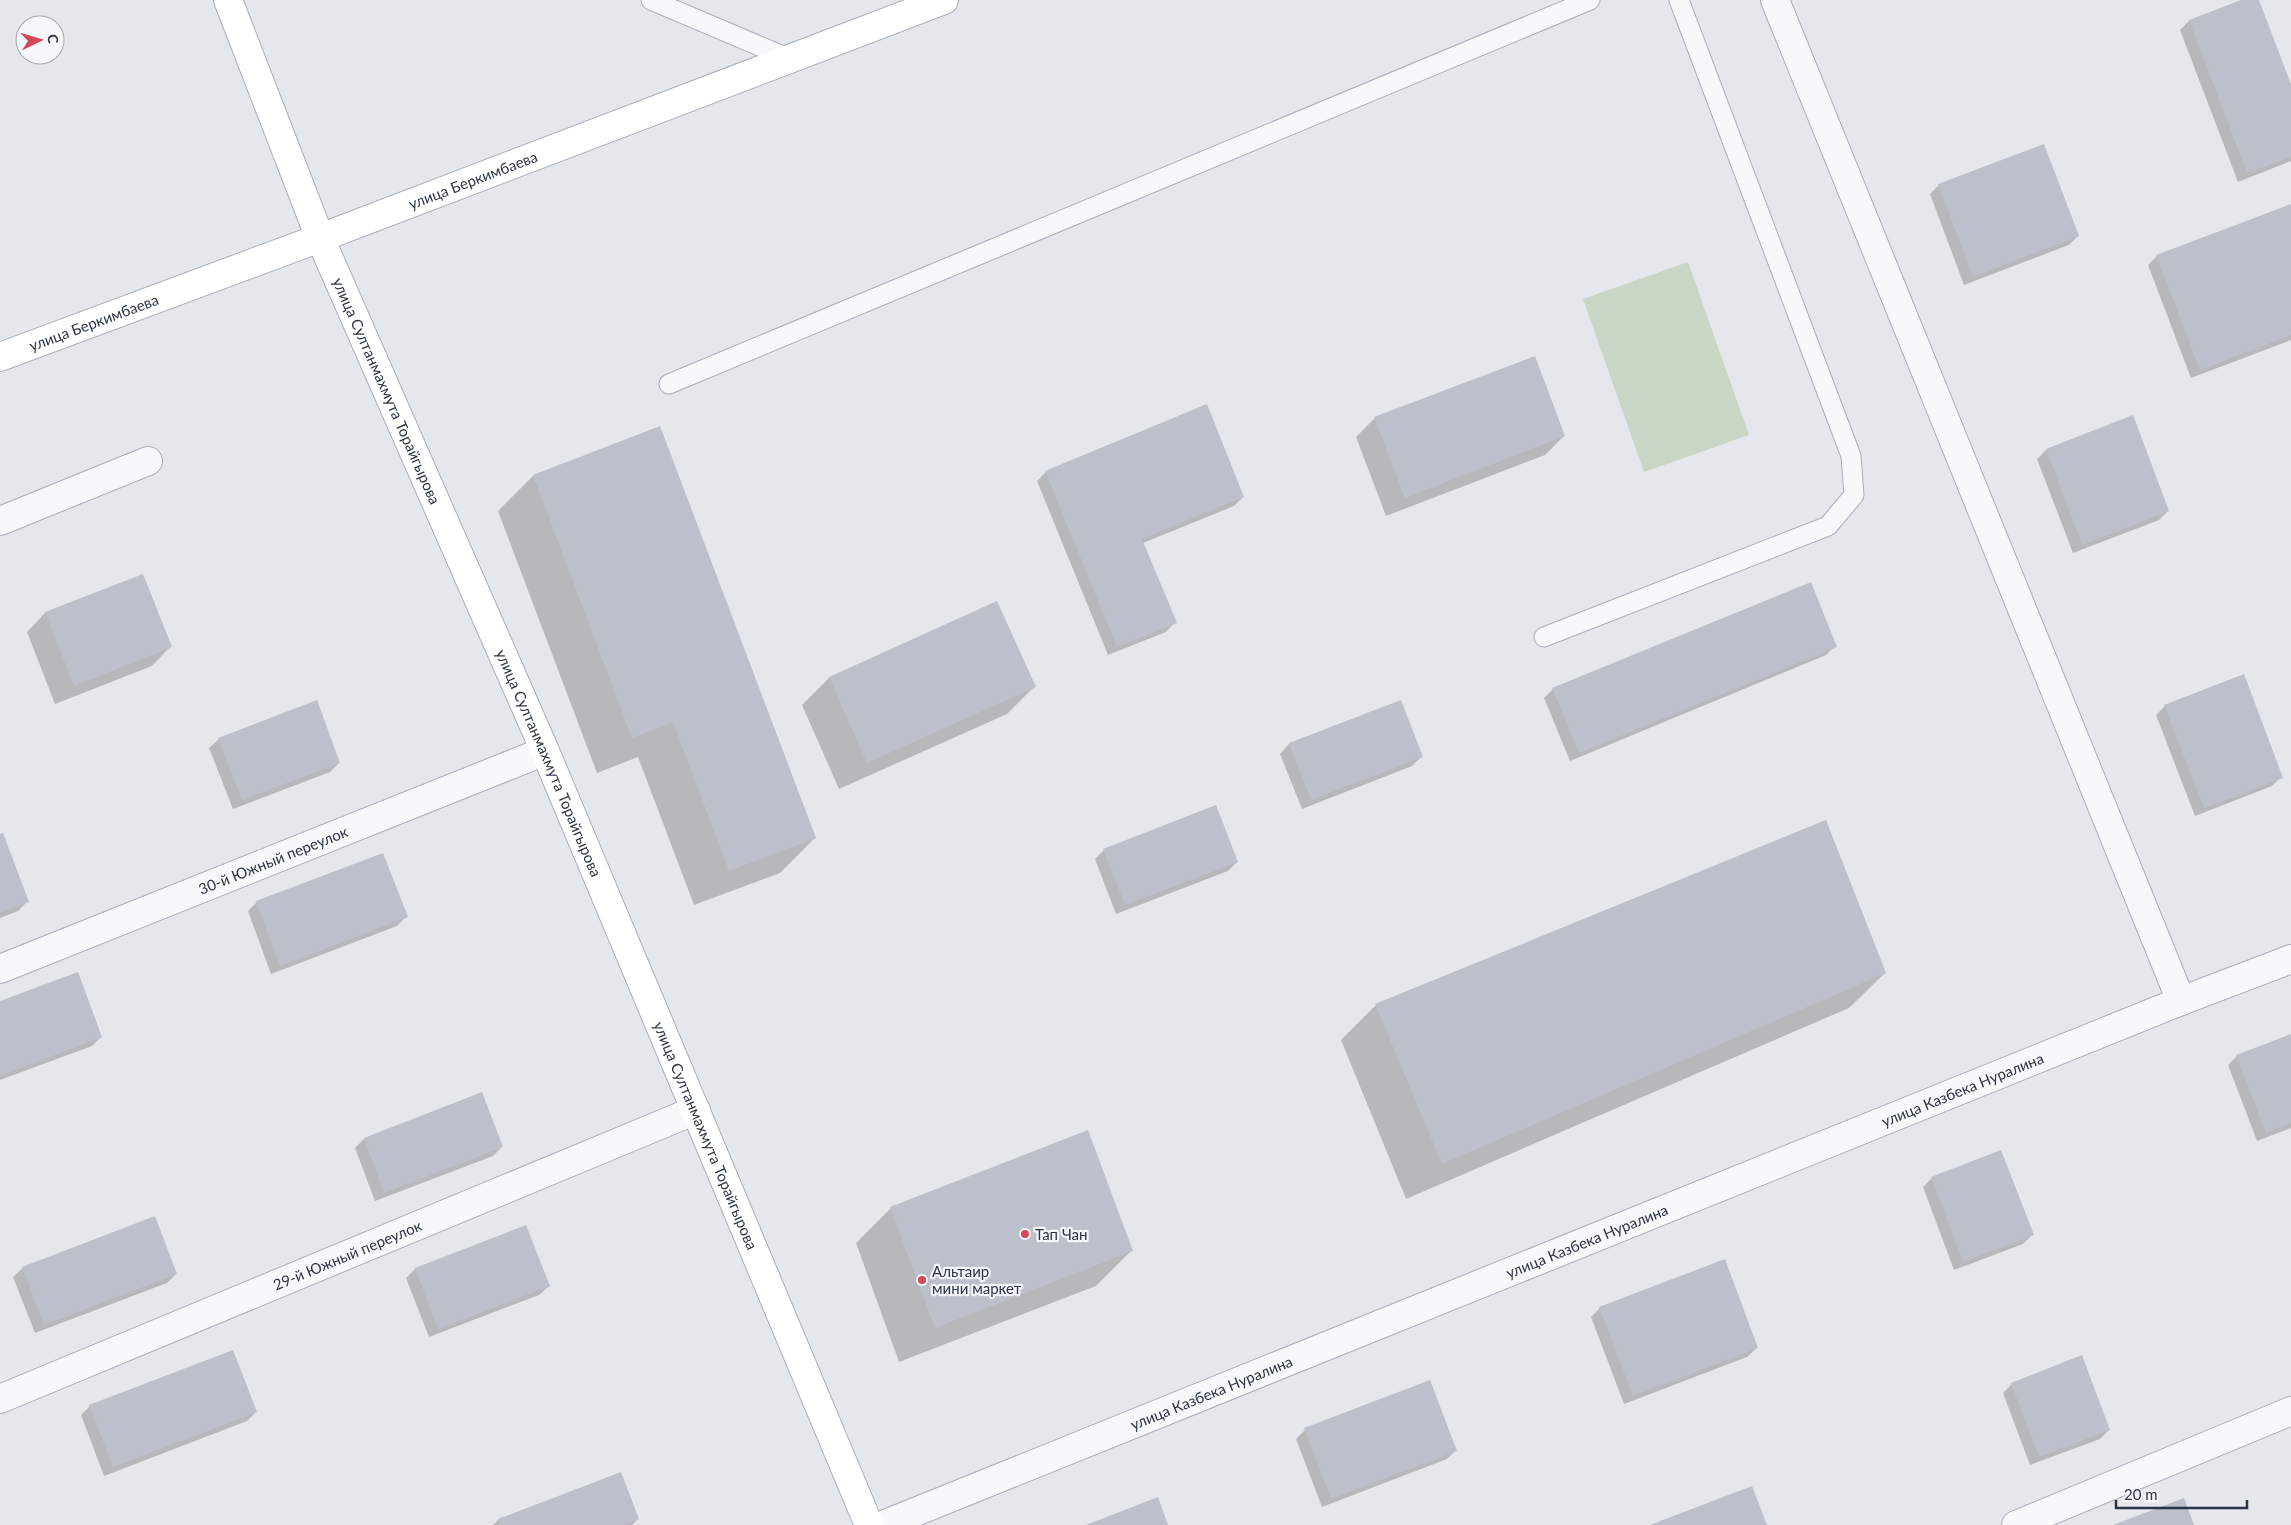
<svg xmlns="http://www.w3.org/2000/svg" width="2291" height="1525" font-family="Lato,sans-serif">
	<style>
		.green { fill: #c9d6c5 }
		.shadow { fill: #0003 }
		.building { fill: #bbc0ca }
		.lines { fill: none; stroke-linecap: round; stroke-linejoin: round }
		.lane-casing { stroke: #a9aeb7; stroke-width: 21 }
		.street-casing { stroke: #a9aeb7; stroke-width: 30 }
		.secondary-casing { stroke: #a9aeb7; stroke-width: 30 }
		.lane { stroke: #f7f8fa; stroke-width: 19 }
		.street { stroke: #f7f8fa; stroke-width: 28 }
		.secondary { stroke: #fff; stroke-width: 28 }
		.poi-dot { fill: #d1495b; stroke: #f4f6f9; stroke-width: 2 }
		.labels { text-anchor: middle; dominant-baseline: central; stroke-width: 4.5; stroke-linejoin: round; paint-order: stroke }
		.street-label { font-size: 15px; fill: #2b3445; stroke: #f4f6f9 }
		.poi-label { font-size: 15px; fill: #2b3445; stroke: #f4f6f9; text-anchor: start }
	</style>
	<rect width="100%" height="100%" fill="#e4e7ec"/>
	<path class="green" d="M1688,262L1749,435L1644,472L1583,299Z"/>
	<g class="shadow">
		<path d="M2244,0H2258L2291,87V161L2238,182L2180,30L2189,21Z"/>
		<path d="M1939,185L2078,236L2069,245L1964,285L1930,194Z"/>
		<path d="M2291,205V340L2191,378L2148,265L2157,256Z"/>
		<path d="M1375,418L1564,436L1545,455L1386,516L1356,437Z"/>
		<path d="M660,428L815,838L780,873L694,905L638,757L597,773L498,511L533,476Z"/>
		<path d="M2046,450L2168,511L2159,520L2073,553L2037,459Z"/>
		<path d="M1046,472L1243,497L1234,506L1143,543L1175,622L1166,632L1108,655L1037,481Z"/>
		<path d="M143,576L170,647L152,666L55,704L27,632L45,613Z"/>
		<path d="M996,603L1034,687L1007,714L839,789L802,705L829,678Z"/>
		<path d="M1835,646L1826,655L1570,761L1544,698L1553,689Z"/>
		<path d="M1400,702L1421,757L1412,766L1302,809L1280,754L1289,744Z"/>
		<path d="M2165,706L2281,777L2272,786L2195,816L2156,715Z"/>
		<path d="M219,739L339,763L330,772L233,809L209,748Z"/>
		<path d="M0,836L27,902L18,911L0,918Z"/>
		<path d="M1104,850L1237,862L1228,871L1116,914L1095,859Z"/>
		<path d="M257,902L406,917L397,926L271,974L248,911Z"/>
		<path d="M1885,973L1849,1008L1406,1199L1341,1040L1376,1005Z"/>
		<path d="M0,1003L101,1037L92,1046L0,1080Z"/>
		<path d="M2291,1035V1128L2257,1141L2228,1065L2237,1056Z"/>
		<path d="M364,1139L502,1147L493,1156L375,1201L355,1148Z"/>
		<path d="M1932,1178L2032,1235L2023,1244L1954,1270L1923,1187Z"/>
		<path d="M891,1208L1131,1251L1096,1286L899,1362L856,1243Z"/>
		<path d="M23,1268L176,1274L167,1283L35,1333L13,1277Z"/>
		<path d="M415,1269L549,1286L539,1295L429,1337L406,1278Z"/>
		<path d="M1600,1308L1757,1348L1747,1357L1624,1404L1591,1317Z"/>
		<path d="M2012,1384L2109,1430L2100,1439L2030,1465L2003,1393Z"/>
		<path d="M90,1406L256,1412L247,1421L104,1476L81,1415Z"/>
		<path d="M1305,1430L1456,1450L1447,1459L1322,1507L1296,1439Z"/>
		<path d="M638,1519L632,1525H493L498,1520Z"/>
	</g>
	<g class="building">
		<path d="M2241,0H2259L2291,84V157L2247,173L2189,20Z"/>
		<path d="M2044,144L2079,236L1973,277L1938,184Z"/>
		<path d="M2291,204V335L2200,370L2156,255Z"/>
		<path d="M1535,356L1565,436L1405,498L1374,417Z"/>
		<path d="M1207,404L1244,497L1142,539L1177,623L1117,647L1045,471Z"/>
		<path d="M2133,415L2169,511L2082,545L2046,449Z"/>
		<path d="M660,426L816,838L729,871L673,722L632,738L533,475Z"/>
		<path d="M143,574L172,647L74,686L45,612Z"/>
		<path d="M1811,582L1837,647L1579,753L1552,688Z"/>
		<path d="M997,601L1036,687L867,763L829,677Z"/>
		<path d="M2244,674L2283,778L2204,808L2164,705Z"/>
		<path d="M317,700L340,763L242,800L218,738Z"/>
		<path d="M1401,700L1423,757L1311,800L1289,743Z"/>
		<path d="M1216,805L1238,862L1125,905L1103,849Z"/>
		<path d="M1826,820L1886,973L1442,1164L1375,1004Z"/>
		<path d="M3,833L29,902L0,913V834Z"/>
		<path d="M383,853L408,917L280,966L256,901Z"/>
		<path d="M78,972L102,1037L0,1076V1001Z"/>
		<path d="M2291,1034V1123L2266,1133L2236,1055Z"/>
		<path d="M482,1092L503,1147L384,1193L364,1138Z"/>
		<path d="M1088,1130L1133,1251L935,1328L890,1207Z"/>
		<path d="M2001,1150L2034,1235L1963,1262L1931,1177Z"/>
		<path d="M155,1216L177,1274L44,1325L22,1267Z"/>
		<path d="M526,1225L550,1286L438,1329L415,1268Z"/>
		<path d="M1725,1259L1758,1348L1633,1396L1599,1307Z"/>
		<path d="M233,1350L257,1412L113,1467L89,1405Z"/>
		<path d="M2082,1355L2110,1430L2039,1457L2011,1383Z"/>
		<path d="M1430,1380L1457,1451L1331,1499L1304,1428Z"/>
		<path d="M621,1472L639,1519L625,1525H500L498,1519Z"/>
		<path d="M1752,1486L1767,1525H1650Z"/>
		<path d="M1158,1497L1168,1525H1086Z"/>
		<path d="M2184,1498L2194,1525H2113Z"/>
	</g>
	<g class="lines">
		<defs>
			<g id="lane">
				<path d="M651,0L790,59"/>
				<path d="M669,384L1590,0"/>
				<path d="M1544,637L1828,526L1854,495L1851,456L1679,0"/>
			</g>
			<g id="street">
				<path d="M1775,0L2181,1001"/>
				<path d="M0,521L148,461"/>
				<path id="s1" d="M0,969L545,751"/>
				<path id="s2" d="M0,1399L696,1110"/>
				<path id="s3" d="M883,1525L2181,1001L2291,959"/>
				<path d="M2016,1525L2291,1411"/>
			</g>
			<g id="secondary">
				<path id="s4" d="M228,0L320,238L545,751L869,1525"/>
				<path id="s5" d="M0,357L320,238L944,0"/>
			</g>
		</defs>
		<use href="#lane" class="lane-casing"/>
		<use href="#street" class="street-casing"/>
		<use href="#secondary" class="secondary-casing"/>
		<use href="#lane" class="lane"/>
		<use href="#street" class="street"/>
		<use href="#secondary" class="secondary"/>
	</g>
	<g class="poi-dot">
		<circle cx="1025" cy="1234" r="5"/>
		<circle cx="922" cy="1280" r="5"/>
	</g>
	<g class="labels">
		<g class="street-label">
			<text stroke="none"><textPath href="#s5" startOffset="505">улица Беркимбаева</textPath></text>
			<text stroke="none"><textPath href="#s5" startOffset="100">улица Беркимбаева</textPath></text>
			<text stroke="none"><textPath href="#s4" startOffset="422">улица Султанмахмута Торайгырова</textPath></text>
			<text stroke="none"><textPath href="#s4" startOffset="828">улица Султанмахмута Торайгырова</textPath></text>
			<text stroke="none"><textPath href="#s1" startOffset="294">30-й Южный переулок</textPath></text>
			<text stroke="none"><textPath href="#s3" startOffset="1164">улица Казбека Нуралина</textPath></text>
			<text stroke="none"><textPath href="#s4" startOffset="1232">улица Султанмахмута Торайгырова</textPath></text>
			<text stroke="none"><textPath href="#s3" startOffset="759">улица Казбека Нуралина</textPath></text>
			<text stroke="none"><textPath href="#s2" startOffset="376">29-й Южный переулок</textPath></text>
			<text stroke="none"><textPath href="#s3" startOffset="354">улица Казбека Нуралина</textPath></text>
		</g>
		<g class="poi-label">
			<text x="1035" y="1234">Тап Чан</text>
			<text x="932" y="1271">Альтаир<tspan x="932" dy="17">мини маркет</tspan></text>
		</g>
	</g>
	<g transform="translate(40 40) rotate(85)"><circle r="24" fill="#f4f6f9" stroke="#a4a8b1"/>
	<path d="M0-4L9 19L0 12L-9 19Z" fill="#d1495b"/>
	<text y="-8" font-size="14" font-weight="bold" text-anchor="middle" fill="#2b3445">С</text>
	</g>
	<path d="M2116 1500v8h131v-8" fill="none" stroke="#2b3445" stroke-width="2.5"/>
	<text x="2124" y="1500" font-size="15" fill="#2b3445" stroke="#f4f6f9" stroke-width="4" paint-order="stroke">20 m</text>
</svg>
